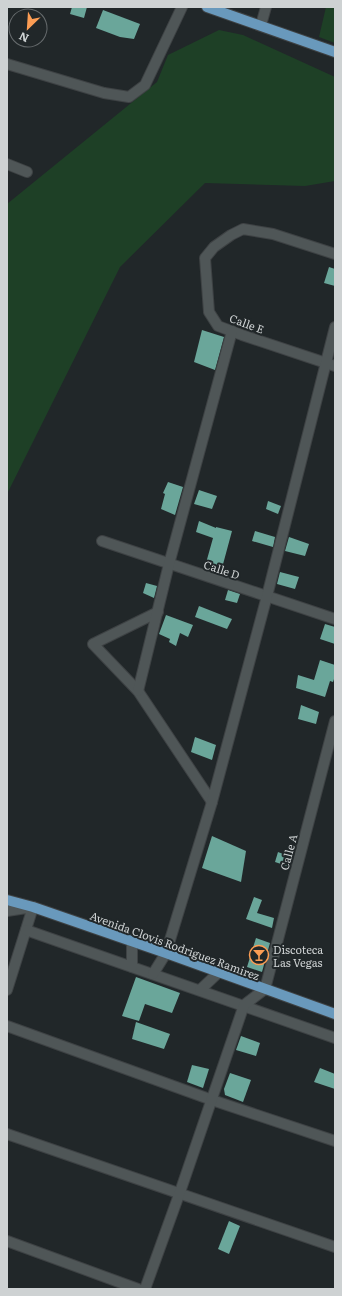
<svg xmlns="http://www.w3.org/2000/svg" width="342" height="1296" font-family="Literata,serif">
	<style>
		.green { fill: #1e4026 }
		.building { fill: #6aa69a }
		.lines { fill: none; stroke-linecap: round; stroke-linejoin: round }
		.minor-casing { stroke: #3e4244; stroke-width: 12 }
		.major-casing { stroke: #3e4244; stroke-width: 12 }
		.minor { stroke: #4f5657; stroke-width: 10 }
		.major { stroke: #6999bc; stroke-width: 10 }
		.labels { text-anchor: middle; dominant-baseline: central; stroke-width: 4; stroke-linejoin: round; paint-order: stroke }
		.street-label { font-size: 11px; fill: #ced2d3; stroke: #212729 }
		.poi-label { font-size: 11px; fill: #ced2d3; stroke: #212729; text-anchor: start }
	</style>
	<rect width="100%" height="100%" fill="#212729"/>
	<g class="green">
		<path d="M326,7H335V43L319,37Z"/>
		<path d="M219,30L243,35L335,77V181L305,186L205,183L120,267L7,494V204L157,82L168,55Z"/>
	</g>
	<g class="building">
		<path d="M72,7H87L84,18L70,14Z"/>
		<path d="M103,10L140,24L134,39L120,37L96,28Z"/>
		<path d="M329,267L335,269V286L324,283Z"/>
		<path d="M202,330L224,337L215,370L194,362Z"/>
		<path d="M168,482L183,487L175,515L161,509L165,494L163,493Z"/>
		<path d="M199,490L217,496L212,509L194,504Z"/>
		<path d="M268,501L281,506L278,514L266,509Z"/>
		<path d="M199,521L216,528V527L232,531L222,568L206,563L213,538L196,532Z"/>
		<path d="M255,531L275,537L273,547L252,541Z"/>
		<path d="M289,537L309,544L305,556L285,551Z"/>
		<path d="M280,572L299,577L295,589L277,584Z"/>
		<path d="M146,583L157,586L154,598L143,593Z"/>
		<path d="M228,590L240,594L237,603L225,600Z"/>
		<path d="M199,606L232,619L227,629L195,617Z"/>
		<path d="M166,615L193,625L188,637L180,633L176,646L169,642L170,639L159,634Z"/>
		<path d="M325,624L335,627V644L320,639Z"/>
		<path d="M320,660L335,665V676L333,682L330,681L325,697L296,688L298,675L314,680Z"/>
		<path d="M301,705L319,712L316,724L298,719Z"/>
		<path d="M195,737L216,745L212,760L191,752Z"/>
		<path d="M212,836L246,851L241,882L202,868Z"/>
		<path d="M278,852L293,858L290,867L275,862Z"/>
		<path d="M254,897L262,900L257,913L274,918L272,928L246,919Z"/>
		<path d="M256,938L270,943L262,972L247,967Z"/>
		<path d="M136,977L180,993L172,1013L145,1004L139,1021L122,1016Z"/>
		<path d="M136,1022L170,1034L164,1049L132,1039Z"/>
		<path d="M241,1036L260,1043L256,1056L236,1050Z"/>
		<path d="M192,1065L209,1069L203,1088L187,1082Z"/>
		<path d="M320,1068L335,1074V1089L314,1082Z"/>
		<path d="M230,1073L251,1080L243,1102L225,1095L224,1089Z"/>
		<path d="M229,1221L240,1226L229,1254L218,1249Z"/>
	</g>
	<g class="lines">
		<defs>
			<g id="minor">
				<path d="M261,25L266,7"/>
				<path d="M7,64L104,93L129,97L145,85L182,7"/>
				<path d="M7,164L27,172"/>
				<path d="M335,254L273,234L243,229L231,235L214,247L205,258L209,312L218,326L242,335L335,366"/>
				<path d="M102,541L335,619"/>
				<path d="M158,612L93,644L138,691L212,802"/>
				<path d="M138,691L169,564L232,331"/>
				<path d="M7,911L33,907L7,990"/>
				<path d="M26,930L335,1038"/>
				<path d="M132,967V941"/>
				<path d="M153,974L166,953L212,802L267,596L335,327"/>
				<path d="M200,990L219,972"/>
				<path d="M7,1026L212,1100L335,1141"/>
				<path d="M7,1134L335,1247"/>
				<path d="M7,1241L138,1289"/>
				<path d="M145,1289L180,1192L244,1005L265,989L335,721"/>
			</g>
			<g id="major">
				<path d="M207,7L335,52"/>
				<path d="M7,900L33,907L166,953L335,1014"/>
			</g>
		</defs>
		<use href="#minor" class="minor-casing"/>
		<use href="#major" class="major-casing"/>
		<use href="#minor" class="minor"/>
		<use href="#major" class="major"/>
	</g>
	<defs>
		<symbol id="bar-ring" viewBox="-11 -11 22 22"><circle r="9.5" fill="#212729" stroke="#fc9d54" stroke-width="1.5"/><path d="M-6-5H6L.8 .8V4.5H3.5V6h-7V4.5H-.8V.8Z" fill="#fc9d54"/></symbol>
	</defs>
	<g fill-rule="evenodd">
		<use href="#bar-ring" x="248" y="944" width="22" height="22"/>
	</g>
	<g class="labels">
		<g class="street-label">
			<text transform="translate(247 323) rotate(20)">Calle E</text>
			<text transform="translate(222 569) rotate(18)">Calle D</text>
			<text transform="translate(288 852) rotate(-75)">Calle A</text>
			<text transform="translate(175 945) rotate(20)">Avenida Clovis Rodriguez Ramirez</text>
		</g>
		<g class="poi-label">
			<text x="273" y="949">Discoteca<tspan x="273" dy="13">Las Vegas</tspan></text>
		</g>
	</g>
	<rect width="342" height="1296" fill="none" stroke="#ced2d3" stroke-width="16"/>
	<g transform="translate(28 28) rotate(205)"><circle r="19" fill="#212729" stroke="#666b6d"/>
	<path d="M0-3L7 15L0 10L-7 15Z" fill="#fc9d54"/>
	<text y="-6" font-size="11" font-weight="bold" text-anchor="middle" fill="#ced2d3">N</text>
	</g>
</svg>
